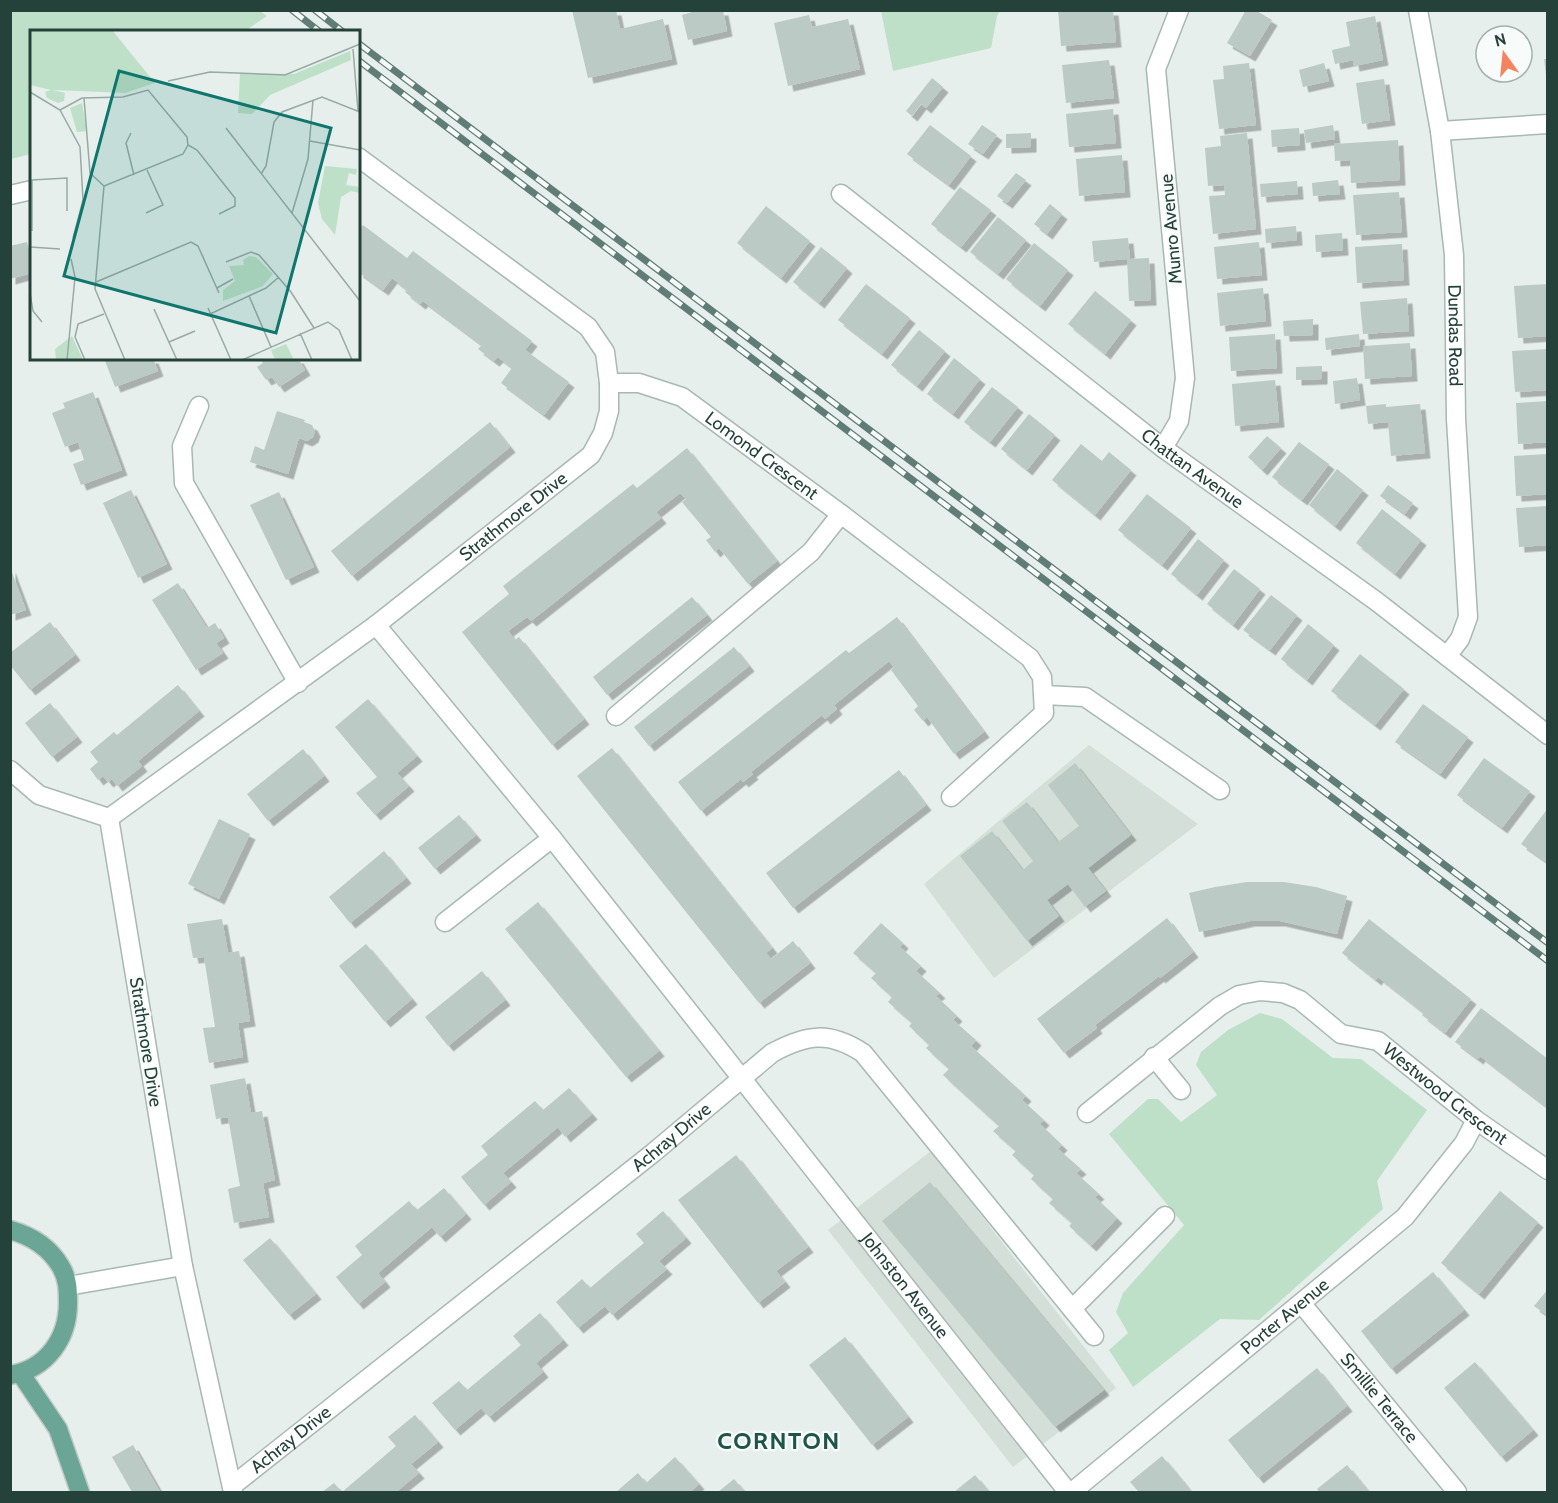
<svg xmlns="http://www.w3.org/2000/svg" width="1558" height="1503" font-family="Cabin,sans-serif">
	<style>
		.built { fill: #d4dfda }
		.green { fill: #bfe0c8 }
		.building { fill: #bbcac4; filter: url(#shadow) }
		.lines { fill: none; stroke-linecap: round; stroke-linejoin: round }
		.minor-casing { stroke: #a8b8b2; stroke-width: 21 }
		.major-casing { stroke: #c2cac8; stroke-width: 21 }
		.minor { stroke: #fff; stroke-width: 18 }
		.major { stroke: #6aa596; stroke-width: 18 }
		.rail-casing { stroke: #5f7d75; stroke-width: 7 }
		.rail { stroke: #f7fbf9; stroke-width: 4.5; stroke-dasharray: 14; stroke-linecap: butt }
		.labels { text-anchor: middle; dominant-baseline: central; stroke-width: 4.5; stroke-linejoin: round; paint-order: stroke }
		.street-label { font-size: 18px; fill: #24423a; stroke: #f7fbf9 }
		.district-label { font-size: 24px; font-weight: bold; letter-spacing: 1.5px; fill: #1f5548; stroke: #f7fbf9 }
		.inset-road { fill: none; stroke: #98aaa4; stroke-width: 1.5 }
		.view { fill: #0f766e; fill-opacity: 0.15; stroke: #0f766e; stroke-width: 3 }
		.inset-edge { fill: none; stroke: #24423a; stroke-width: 3 }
	</style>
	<defs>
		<filter id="shadow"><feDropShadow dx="5.5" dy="5.5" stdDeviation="0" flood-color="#0004"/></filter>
	</defs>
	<rect width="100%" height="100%" fill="#e6efeb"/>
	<g class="built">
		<path d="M1089,745L1198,824L994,978L924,884Z"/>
		<path d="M931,1151L1116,1388L1013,1467L828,1230Z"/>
	</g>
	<g class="green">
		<path d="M260,11L267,16L245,31L32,32L31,154L11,159V11Z"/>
		<path d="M881,11V10L1000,11L997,16L991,48L893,71Z"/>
		<path d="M1260,1013L1282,1019L1333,1058L1361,1059L1427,1110L1377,1181L1383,1209L1259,1320L1220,1319L1133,1387L1109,1350L1128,1333L1116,1312L1123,1293L1184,1225L1109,1134L1148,1099H1158L1181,1122L1217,1095L1196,1065L1201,1052L1228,1030Z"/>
	</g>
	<g class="building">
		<path d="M572,10H616L620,29L663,19L672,59L588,78Z"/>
		<path d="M699,10H723L727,31L688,40L682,15Z"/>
		<path d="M1058,10H1113L1116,42L1061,46Z"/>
		<path d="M1246,10H1255L1272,20L1250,56L1227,43Z"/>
		<path d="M809,15L812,27L848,19L860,69L788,86L774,23Z"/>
		<path d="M1375,16L1383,60L1354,66L1353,60L1335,64L1332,50L1350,46L1346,22Z"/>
		<path d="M1544,59H1548V75H1546Z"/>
		<path d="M1109,60L1114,98L1066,103L1062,65Z"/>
		<path d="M1249,63L1256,125L1219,129L1213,80L1224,79L1223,66Z"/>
		<path d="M1324,63L1329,81L1303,87L1299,70Z"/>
		<path d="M932,78L943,87L926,108L921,104L912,116L906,111Z"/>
		<path d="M1384,79L1390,120L1362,124L1356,83Z"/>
		<path d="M1113,109L1116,143L1069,147L1066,114Z"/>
		<path d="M930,125L971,156L949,185L907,154Z"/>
		<path d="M982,125L997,135L983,154L968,144Z"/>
		<path d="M1333,125L1335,139L1306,143L1304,130Z"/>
		<path d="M1299,128L1300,145L1272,147L1271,130Z"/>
		<path d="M1031,133V147L1006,148V134Z"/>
		<path d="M1247,133L1256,229L1213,234L1209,196L1225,195L1224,185L1208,186L1205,148L1221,146L1220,136Z"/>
		<path d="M1398,140L1400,180L1351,183L1350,160L1335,161L1334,144Z"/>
		<path d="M1122,155L1125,192L1079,196L1076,159Z"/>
		<path d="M1016,173L1026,180L1007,203L997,196Z"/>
		<path d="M1338,180L1340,194L1313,196L1312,183Z"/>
		<path d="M1297,181L1298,194L1261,197L1260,184Z"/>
		<path d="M960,187L991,210L961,247L931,224Z"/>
		<path d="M1399,192L1402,232L1356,235L1353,195Z"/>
		<path d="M1050,204L1062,214L1047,234L1034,224Z"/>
		<path d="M766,206L810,241L781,278L737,243Z"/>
		<path d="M998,217L1026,240L998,274L970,252Z"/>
		<path d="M363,225L407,258L413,251L532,341L525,350L569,382L544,415L501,383L512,368L498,357L494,361L478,349L482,345L423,301L420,304L405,292L407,290L392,278L383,290L358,272V231Z"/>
		<path d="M1296,226L1297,240L1266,243L1265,229Z"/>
		<path d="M1342,233L1343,250L1316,252L1315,235Z"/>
		<path d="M1128,238L1130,259L1149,258L1151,300L1129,301L1127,259L1094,262L1092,241Z"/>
		<path d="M27,242L32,260V273L10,279V246Z"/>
		<path d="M1259,242L1262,275L1217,279L1214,247Z"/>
		<path d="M1034,243L1068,270L1040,306L1006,279Z"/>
		<path d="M1402,244L1404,280L1357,283L1355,247Z"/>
		<path d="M821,247L847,268L819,303L793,282Z"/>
		<path d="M866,284L910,318L882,354L838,320Z"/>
		<path d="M1548,284V336L1518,338L1514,286Z"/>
		<path d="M1263,288L1266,321L1220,326L1217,293Z"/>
		<path d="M1095,291L1131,320L1105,354L1068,324Z"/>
		<path d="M1407,298L1409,331L1363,334L1360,302Z"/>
		<path d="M1313,319V335L1284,336L1283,321Z"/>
		<path d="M919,330L945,351L917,386L891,365Z"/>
		<path d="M1275,334L1277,368L1231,371L1229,337Z"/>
		<path d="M1359,334L1360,346L1326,350L1325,338Z"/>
		<path d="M1410,343L1412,376L1365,379L1363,346Z"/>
		<path d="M1548,349V390L1515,392L1512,351Z"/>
		<path d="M104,358H153L158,371L115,387Z"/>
		<path d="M260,358H298L305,370L279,387L272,377L266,380L257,367L263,363Z"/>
		<path d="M954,358L980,379L953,414L927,394Z"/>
		<path d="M1322,366V379L1296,380V367Z"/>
		<path d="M1357,378L1360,400L1335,404L1333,381Z"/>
		<path d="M1275,380L1279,422L1235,426L1232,384Z"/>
		<path d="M992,387L1018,407L990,442L964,422Z"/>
		<path d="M93,392L122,470L81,485L73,464L84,460L78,442L65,447L52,413L65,408L63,403Z"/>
		<path d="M1548,401V442L1518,444L1516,403Z"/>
		<path d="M1386,404V407L1420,404L1425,453L1391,456L1388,422L1368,424L1366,406Z"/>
		<path d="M277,411L305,420L304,422L312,425L315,431L313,437L307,441L299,438L288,474L250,462L255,446L264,450Z"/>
		<path d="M1029,414L1055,435L1027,470L1001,449Z"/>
		<path d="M490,422L510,447L352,576L331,551Z"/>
		<path d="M1267,436L1281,448L1262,470L1248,457Z"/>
		<path d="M1299,442L1329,464L1302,500L1272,477Z"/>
		<path d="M1081,444L1102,461L1109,452L1131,470L1095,515L1052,480Z"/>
		<path d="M687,448L777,561L748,584L719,548L715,552L706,540L711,537L682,502L686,499L680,493L656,512L661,518L531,621L527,617L508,631L515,640L519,637L584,719L552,745L462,632L509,594L503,586L633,484L637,488Z"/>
		<path d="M1548,454V494L1516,496L1514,456Z"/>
		<path d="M1337,469L1363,490L1335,526L1309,505Z"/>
		<path d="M1388,485L1413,503L1405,514L1380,496Z"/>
		<path d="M131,490L167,564L138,578L103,503Z"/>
		<path d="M279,492L314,567L286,580L250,505Z"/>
		<path d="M1147,494L1191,528L1162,565L1118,530Z"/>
		<path d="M1548,506V545L1519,547L1516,508Z"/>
		<path d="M1382,509L1421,540L1395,574L1356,543Z"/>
		<path d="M1198,539L1224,560L1197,595L1171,574Z"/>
		<path d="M10,567L26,610L10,615Z"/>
		<path d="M1234,569L1260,589L1233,625L1207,604Z"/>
		<path d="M178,583L207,628L215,623L224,638L216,643L223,653L196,670L152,600Z"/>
		<path d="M1271,595L1297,615L1270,650L1243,630Z"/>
		<path d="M692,597L707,615L607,695L593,677Z"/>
		<path d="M897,617L984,732L954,754L927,717L923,721L914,710L918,706L891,670L894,667L889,661L834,705L837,709L825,719L822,715L751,772L753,774L743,782L741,779L701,811L678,782L846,650L849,653Z"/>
		<path d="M50,622L75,655L30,690L10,665V653Z"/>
		<path d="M1308,624L1334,645L1307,680L1281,659Z"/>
		<path d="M734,647L749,666L649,746L634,727Z"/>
		<path d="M1360,654L1404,689L1375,725L1331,691Z"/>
		<path d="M178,685L199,711L138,761L142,766L117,786L112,779L108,782L103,776L98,780L90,769L98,762L90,752L114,732L117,735Z"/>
		<path d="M368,699L417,756L397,773L409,786L375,815L356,793L377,777L335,727Z"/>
		<path d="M50,703L77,737L52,757L25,723Z"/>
		<path d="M1423,704L1468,737L1440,774L1395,742Z"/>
		<path d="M612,748L772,948L766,953L771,959L793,941L810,963L759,1003L577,776Z"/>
		<path d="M303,749L324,776L268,821L247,794Z"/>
		<path d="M1484,758L1530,791L1502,828L1457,795Z"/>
		<path d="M1075,763L1131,835L1088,868L1106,891L1085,907L1068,884L1047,900L1059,916L1027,941L960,856L992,831L1023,870L1033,861L1002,821L1027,802L1058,842L1079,826L1048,785Z"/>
		<path d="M899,770L926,805L793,908L766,873Z"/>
		<path d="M1548,808V863L1521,844Z"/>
		<path d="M459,815L476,835L435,869L418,848Z"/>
		<path d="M219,819L250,834L219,899L188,884Z"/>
		<path d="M384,851L406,878L350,923L329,897Z"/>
		<path d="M1247,882H1284L1316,887L1347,896L1337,934L1280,921H1250L1199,932L1189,893L1215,887Z"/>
		<path d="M538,902L659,1051L626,1077L505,929Z"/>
		<path d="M1167,918L1193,952L1160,978L1159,976L1095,1025L1097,1028L1064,1053L1037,1019Z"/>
		<path d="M222,919L228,953L239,951L250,1021L238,1023L243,1057L209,1063L203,1028L215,1027L204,957L193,958L187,924Z"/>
		<path d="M1369,919L1471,999L1445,1033L1422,1015L1424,1013L1378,977L1376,980L1342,953Z"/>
		<path d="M881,923L903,943L900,947L921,966L916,971L940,993L936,996L957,1016L953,1020L976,1040L971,1046L1026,1096L1022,1100L1044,1120L1040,1124L1062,1145L1058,1149L1081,1169L1076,1173L1099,1194L1095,1197L1117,1218L1091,1246L1069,1226L1072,1223L1049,1203L1053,1199L1031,1179L1034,1175L1012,1155L1016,1151L993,1131L999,1126L943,1075L949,1069L926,1048L929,1045L909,1026L912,1023L888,1002L892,997L871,978L876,973L853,953Z"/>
		<path d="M366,944L412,999L385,1022L339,966Z"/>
		<path d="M482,971L505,1000L448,1046L425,1017Z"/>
		<path d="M1481,1008L1548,1059V1108L1480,1056L1478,1059L1455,1042Z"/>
		<path d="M245,1078L251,1113L262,1111L275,1180L263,1183L269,1217L234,1223L228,1189L240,1186L228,1117L216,1119L210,1085Z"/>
		<path d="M569,1088L592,1114L565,1137L558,1127L531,1150L503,1173L511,1182L484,1205L461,1177L488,1155L481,1146L535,1101L543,1110Z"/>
		<path d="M736,1155L808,1247L776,1271L785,1282L758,1303L678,1200Z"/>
		<path d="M930,1182L1104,1390L1055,1427L882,1221Z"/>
		<path d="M444,1188L466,1214L440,1237L432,1227L378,1273L385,1282L358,1304L336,1277L362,1255L355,1246L409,1201L417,1210Z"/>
		<path d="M1500,1191L1538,1222L1479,1294L1441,1263Z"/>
		<path d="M663,1211L686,1238L659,1261L667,1269L612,1315L605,1306L578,1328L556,1302L582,1279L590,1288L616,1266L644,1243L636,1234Z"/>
		<path d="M270,1238L316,1294L289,1315L243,1260Z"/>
		<path d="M1433,1272L1464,1310L1391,1369L1361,1331Z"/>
		<path d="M1548,1289V1316L1534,1306Z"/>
		<path d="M540,1313L563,1340L536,1363L543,1372L489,1417L481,1408L455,1430L432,1403L459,1381L467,1390L521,1345L513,1336Z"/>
		<path d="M845,1337L908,1417L872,1445L809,1365Z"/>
		<path d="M1475,1362L1533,1430L1501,1457L1444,1388Z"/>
		<path d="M1317,1368L1347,1406L1258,1478L1228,1440Z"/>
		<path d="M415,1415L438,1442L411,1464L419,1473L396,1492H322L334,1483L342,1492L368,1470L396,1446L388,1437Z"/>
		<path d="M133,1445L160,1492H132L112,1457Z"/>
		<path d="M1162,1456L1181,1479L1191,1492H1139L1130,1482Z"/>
		<path d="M675,1457L699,1484L690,1492H616L638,1473L646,1483Z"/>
		<path d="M1347,1465L1369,1492H1319L1317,1489Z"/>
		<path d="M975,1475L989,1492H954Z"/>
		<path d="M734,1479L745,1492H718Z"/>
	</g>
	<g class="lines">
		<defs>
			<g id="minor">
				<path id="s1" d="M1418,10L1440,131L1454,255L1456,419L1468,617L1460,639L1447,656"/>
				<path d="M1440,131L1548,124"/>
				<path id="s2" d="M841,194L1163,448L1376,601L1548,735"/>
				<path d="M10,195L32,190"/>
				<path id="s3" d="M609,383H639L682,397L841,514L1030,658L1042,677L1044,713L951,797"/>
				<path d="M199,406L182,446L184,483L298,683"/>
				<path d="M1163,448L1179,421L1185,378L1156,69L1179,10"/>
				<path d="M376,625L552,838L445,922"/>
				<path d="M1044,695L1085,697L1220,790"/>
				<path d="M616,716L811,552L841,514"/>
				<path d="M10,770L39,795L109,818"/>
				<path id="s4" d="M552,838L1068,1492"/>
				<path d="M1154,1057L1181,1090"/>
				<path id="s5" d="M1087,1113L1220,1006L1239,995L1260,991L1283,993L1300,1000L1341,1034L1378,1041L1476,1120L1548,1170"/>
				<path d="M68,1286L183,1266"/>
				<path id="s6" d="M1301,1303L1457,1492"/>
				<path d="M1072,1309L1165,1216"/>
				<path id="s7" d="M232,1486L653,1153L772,1053C807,1034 829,1031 863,1053L1094,1336"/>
				<path id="s8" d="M233,1492L183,1266L109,818L376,625L591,455L603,433L609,411V383L605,352L588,327L358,157"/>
				<path id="s9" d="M1072,1492L1405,1217L1464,1143L1476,1120"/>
			</g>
			<g id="major">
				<path d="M10,1230C32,1236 50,1248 61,1267C68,1279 68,1290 68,1303C68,1338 47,1369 10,1375"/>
				<path d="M21,1374L58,1429L80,1492"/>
			</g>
		</defs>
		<use href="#minor" class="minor-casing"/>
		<use href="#major" class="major-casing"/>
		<use href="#minor" class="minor"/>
		<use href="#major" class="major"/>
		<defs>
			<g id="rail">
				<path d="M292,10L320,32"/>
				<path d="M315,10L343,32"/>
				<path d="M358,43L1548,943"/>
				<path d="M358,60L1548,961"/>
			</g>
		</defs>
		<use href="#rail" class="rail-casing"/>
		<use href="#rail" class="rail"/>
	</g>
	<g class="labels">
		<g class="street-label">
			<text transform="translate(1171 229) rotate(-95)">Munro Avenue</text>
			<text stroke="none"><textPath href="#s1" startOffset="328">Dundas Road</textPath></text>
			<text stroke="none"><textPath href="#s3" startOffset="174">Lomond Crescent</textPath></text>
			<text stroke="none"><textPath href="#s2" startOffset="446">Chattan Avenue</textPath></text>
			<text stroke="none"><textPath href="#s8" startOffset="1190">Strathmore Drive</textPath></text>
			<text transform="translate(146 1042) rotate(81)">Strathmore Drive</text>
			<text stroke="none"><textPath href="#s5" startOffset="432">Westwood Crescent</textPath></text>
			<text stroke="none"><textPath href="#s7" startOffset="561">Achray Drive</textPath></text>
			<text stroke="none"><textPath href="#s4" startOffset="570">Johnston Avenue</textPath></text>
			<text stroke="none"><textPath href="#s9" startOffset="276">Porter Avenue</textPath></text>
			<text stroke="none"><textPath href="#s6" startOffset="123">Smillie Terrace</textPath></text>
			<text stroke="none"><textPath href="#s7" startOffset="75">Achray Drive</textPath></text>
		</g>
		<g class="district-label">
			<text x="779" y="1440">CORNTON</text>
		</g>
	</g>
	<g transform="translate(30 30)">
		<rect width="330" height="330" fill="#e6efeb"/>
		<path d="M0,0H82L125,53L95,63L23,60L35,63L34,71L28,73L17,68L15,62L21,60L0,55ZM320,21L321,30L240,65L222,84L208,83L210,43L264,44ZM52,73L57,101L47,102L40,78ZM295,136L327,139L326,145L319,143L316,155L330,157V163L321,161L311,167L305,205L292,189L288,173ZM219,226L226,227L243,244L233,256L193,271V260L205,251L199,236L214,235L213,230ZM42,306L53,330H26L25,319ZM256,314L264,330H245L241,320Z" fill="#bfe0c8"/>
		<path class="inset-road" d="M323,19L328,81M138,51L180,42L255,45L330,14M0,62L30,80L50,117L53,170L43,208M54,68L60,143L74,156M30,80L52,68L93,67L118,60L157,107L158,115M196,98L330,271M101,103L96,113L104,145M280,111L330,120M158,115L167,120L205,168V176L189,184M231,144L236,136L244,92L252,82L292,67L330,82M116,183L133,175L117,140M262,183L278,129L283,70M330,188V211M2,201V150L37,148V181M0,217L30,219M196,232L221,222L229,225L261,262L284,298M66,252L161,212L168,216L189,263M187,258L203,249M0,263L3,281L12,292M219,266L241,317M178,278L201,330M124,279L147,330M180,284L236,258L249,247M270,303L282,330M139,312L165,301M37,330L45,247L41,229M55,330L45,307L48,294L74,284M95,330L65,259L74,156L153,124L158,115M212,330L298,292L309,300L322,330"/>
		<path class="view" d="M89,41L301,98L246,303L34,246Z"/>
		<rect width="330" height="330" class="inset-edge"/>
	</g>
	<rect width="1558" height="1503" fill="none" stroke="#24423a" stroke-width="24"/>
	<g transform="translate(1504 54) rotate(345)"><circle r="28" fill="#f7fbf9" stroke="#a3b1ad" stroke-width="1.5"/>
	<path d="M0-4.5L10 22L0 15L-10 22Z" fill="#f4845f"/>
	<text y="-9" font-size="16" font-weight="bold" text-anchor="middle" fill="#24423a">N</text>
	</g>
</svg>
